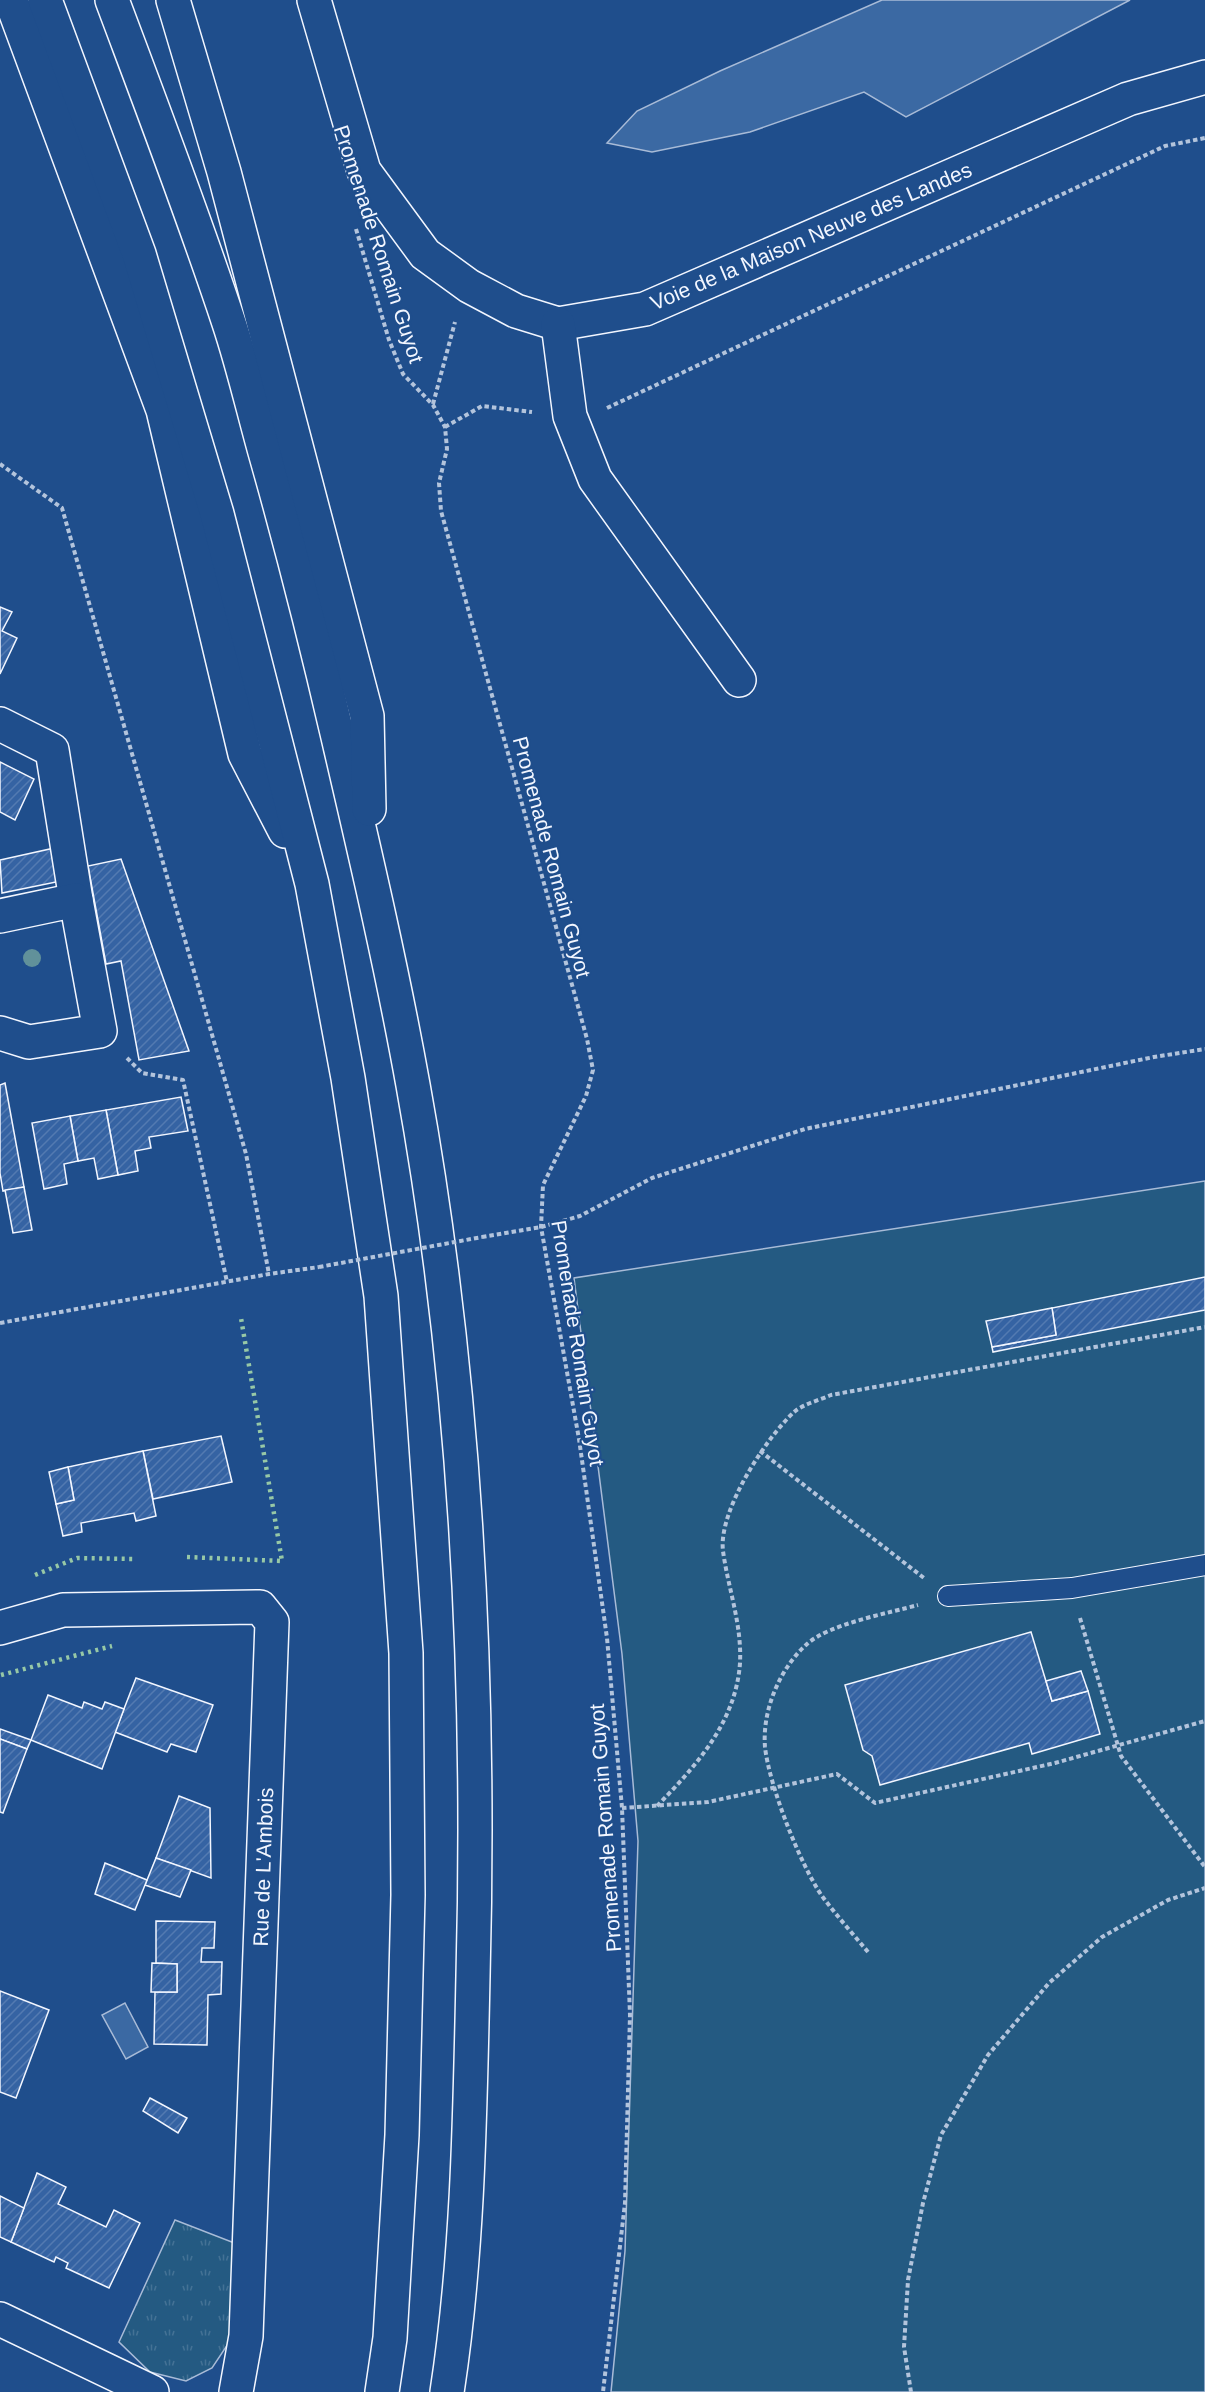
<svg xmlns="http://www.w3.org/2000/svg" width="1205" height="2392" font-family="Arial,sans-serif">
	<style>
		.grass { fill: url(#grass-tufts); stroke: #a8bbd7; stroke-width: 1.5 }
		.garden { fill: #245a82; stroke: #a8bbd7; stroke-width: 1.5 }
		.water { fill: #3b69a3; stroke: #a8bbd7; stroke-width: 1.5 }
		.building { fill: url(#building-hatch); stroke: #f2f6ff; stroke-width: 1.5 }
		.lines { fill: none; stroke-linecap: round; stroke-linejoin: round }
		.lane-casing { stroke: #f2f6ff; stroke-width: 22 }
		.street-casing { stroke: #f2f6ff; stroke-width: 36 }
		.highway-casing { stroke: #f2f6ff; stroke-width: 36 }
		.path { stroke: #b3c4dc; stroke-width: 4; stroke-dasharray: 4.5 3; stroke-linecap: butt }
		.lane { stroke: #1f4e8c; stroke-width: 20 }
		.street { stroke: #1f4e8c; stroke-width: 33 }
		.highway { stroke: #1f4e8c; stroke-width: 33 }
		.path-bridge { stroke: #b3c4dc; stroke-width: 4; stroke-dasharray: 4.5 3; stroke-linecap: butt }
		.hedge { stroke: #97c8a6; stroke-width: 4.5; stroke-dasharray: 3 4.5; stroke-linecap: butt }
		.tree { fill: #61919a }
		.labels { text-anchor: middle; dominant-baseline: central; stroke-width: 4.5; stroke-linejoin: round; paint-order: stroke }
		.street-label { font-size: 21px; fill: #f2f6ff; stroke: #1f4e8c }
	</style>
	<defs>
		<pattern id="grass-tufts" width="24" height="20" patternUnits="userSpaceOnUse" patternTransform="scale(1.5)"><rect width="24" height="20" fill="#245a82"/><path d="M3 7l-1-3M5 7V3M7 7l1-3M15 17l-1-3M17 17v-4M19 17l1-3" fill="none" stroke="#447295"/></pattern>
		<pattern id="building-hatch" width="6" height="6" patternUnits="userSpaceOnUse" patternTransform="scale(1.5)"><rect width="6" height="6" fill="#3563a3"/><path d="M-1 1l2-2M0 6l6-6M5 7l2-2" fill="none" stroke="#537ab1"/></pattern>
	</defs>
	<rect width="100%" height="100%" fill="#1f4e8c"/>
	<path class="grass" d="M175,2220L237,2244L230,2341L212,2368L186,2381L150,2372L119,2342Z"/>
	<path class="garden" d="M1205,1181V2392H611L625,2251L638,1841L622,1654L574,1278Z"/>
	<g class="water">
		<path d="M882,0H1130L906,117L864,92L750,132L652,152L607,143L637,111L720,71Z"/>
		<path d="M125,2003L148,2047L126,2059L102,2015Z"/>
	</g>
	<g class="building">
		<path d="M0,607L12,612L2,631L17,638L0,674Z"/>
		<path d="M0,762L34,779L15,820L0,812Z"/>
		<path d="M59,847L66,880L2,893L0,860Z"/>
		<path d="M121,859L189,1051L139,1060L121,961L106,964L88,866Z"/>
		<path d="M5,1083L24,1187L3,1191L0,1173V1085Z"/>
		<path d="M181,1097L188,1131L149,1137L151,1148L135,1151L138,1171L118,1175L106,1110Z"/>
		<path d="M106,1110L118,1175L98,1179L94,1158L78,1161L70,1116Z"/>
		<path d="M70,1116L78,1161L64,1164L67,1184L44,1189L32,1123Z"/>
		<path d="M24,1187L32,1230L13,1233L5,1190Z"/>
		<path d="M1205,1277V1310L993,1352L992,1347L1056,1335L1052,1308Z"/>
		<path d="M1052,1308L1056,1335L992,1347L986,1321Z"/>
		<path d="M221,1436L232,1482L153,1499L143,1451Z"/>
		<path d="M143,1451L156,1516L136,1521L134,1513L81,1523L82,1532L63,1536L56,1504L74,1500L68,1467Z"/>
		<path d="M68,1467L74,1500L56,1504L49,1472Z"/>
		<path d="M1031,1632L1052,1701L1088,1691L1100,1734L1032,1754L1029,1743L880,1785L872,1756L863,1750L845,1685Z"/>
		<path d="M1081,1671L1088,1691L1052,1701L1046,1681Z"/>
		<path d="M136,1678L213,1705L196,1752L171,1744L167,1752L115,1732Z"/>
		<path d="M48,1695L82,1708L84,1702L102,1709L105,1702L124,1709L102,1769L31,1740Z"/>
		<path d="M0,1729L31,1740L27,1749L0,1739Z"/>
		<path d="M0,1739L27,1749L3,1813L0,1812Z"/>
		<path d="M179,1796L210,1808L211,1878L156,1858Z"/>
		<path d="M156,1858L191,1870L180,1897L145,1885Z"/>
		<path d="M105,1863L147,1880L135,1910L95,1894Z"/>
		<path d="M156,1921L215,1922L214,1948H202L201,1962H222L221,1994L208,1995L207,2045L154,2044L155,1992H177V1964L156,1963Z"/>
		<path d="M152,1963L177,1964V1992H151Z"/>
		<path d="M0,1991L49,2010L16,2098L0,2092Z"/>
		<path d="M150,2098L187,2118L178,2133L143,2111Z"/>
		<path d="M37,2173L66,2187L58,2204L106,2227L114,2210L140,2223L109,2288L66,2268L68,2263L56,2257L54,2262L11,2242Z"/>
		<path d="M0,2196L24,2208L11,2242L0,2237Z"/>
	</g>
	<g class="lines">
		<defs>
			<path id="lane" d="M948,1596L1072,1588L1205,1565"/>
			<g id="street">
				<path d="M314,0L364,171L425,254L469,286L516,311L558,324L645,309L1128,99L1205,77"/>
				<path d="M558,324L570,416L595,479L739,680"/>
				<path d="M0,724L52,750L76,900"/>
				<path d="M0,916L76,900L100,1031L29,1042L0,1033"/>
				<path d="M0,1628L63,1610L260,1607L272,1622L246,2336L236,2392"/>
				<path d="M0,2319L152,2392"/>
			</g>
			<g id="highway">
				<path d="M11,0L163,410L245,754L285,831"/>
				<path d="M45,0L139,254L217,514L312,884L348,1078L381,1296L406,1653L408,1895L402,2135L390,2338L382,2392"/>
				<path d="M112,0C152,107 193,214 229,323C243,365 253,409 265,452C292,547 316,642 338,737C365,853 392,968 413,1085C466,1378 481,1679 473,1976C470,2115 468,2255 447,2392"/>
				<path d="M173,0L224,172L367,716L369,809"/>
			</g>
		</defs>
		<use href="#lane" class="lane-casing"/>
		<use href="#street" class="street-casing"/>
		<use href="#highway" class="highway-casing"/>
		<g class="path">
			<path d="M356,229L389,340L403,374L433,405L445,427L447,449L439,483L441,511L587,1039L593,1070L586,1096L543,1185L541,1227L579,1439L607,1638L622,1808L630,2015L625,2203L603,2392"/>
			<path d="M433,404L455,322"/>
			<path d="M607,408L1165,146L1205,138"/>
			<path d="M445,427L482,406L532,412"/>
			<path d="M0,464L62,508L246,1154L269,1274"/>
			<path d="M127,1058L142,1073L183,1080L227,1282"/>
			<path d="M482,1237L541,1227L580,1216L652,1178L805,1129L1154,1057L1205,1049"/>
			<path d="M0,1323L269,1274L319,1267"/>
			<path d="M760,1451L924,1578"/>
			<path d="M1080,1618L1121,1756L1205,1867"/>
			<path d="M657,1806C696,1766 736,1722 740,1663C742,1624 728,1588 723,1551C718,1511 766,1438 794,1412C803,1404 820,1400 831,1395L1205,1327"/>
			<path d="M622,1808L708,1802L837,1774L875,1803L1055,1763L1205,1721"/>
			<path d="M868,1952C853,1934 836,1915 822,1896C800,1864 769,1785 765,1747C762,1710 780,1668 807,1644C829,1624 889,1613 918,1605"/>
			<path d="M911,2392L904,2347L908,2280L923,2203L941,2135L988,2055L1049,1983L1102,1937L1168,1900L1205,1888"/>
		</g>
		<use href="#lane" class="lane"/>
		<use href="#street" class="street"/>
		<use href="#highway" class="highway"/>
		<path class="path-bridge" d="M319,1267L482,1237"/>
		<g class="hedge">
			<path d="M187,1557L282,1561L241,1318"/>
			<path d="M35,1575L77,1558L133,1559"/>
			<path d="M1,1675L112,1646"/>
		</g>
	</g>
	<circle class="tree" cx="32" cy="958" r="9"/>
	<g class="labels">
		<g class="street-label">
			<text transform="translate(811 236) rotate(-23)">Voie de la Maison Neuve des Landes</text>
			<text transform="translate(379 244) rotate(72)">Promenade Romain Guyot</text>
			<text transform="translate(552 857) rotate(75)">Promenade Romain Guyot</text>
			<text transform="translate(578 1343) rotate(81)">Promenade Romain Guyot</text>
			<text transform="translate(605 1828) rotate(-94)">Promenade Romain Guyot</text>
			<text transform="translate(263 1867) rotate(-88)">Rue de L'Ambois</text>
		</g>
	</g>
</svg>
